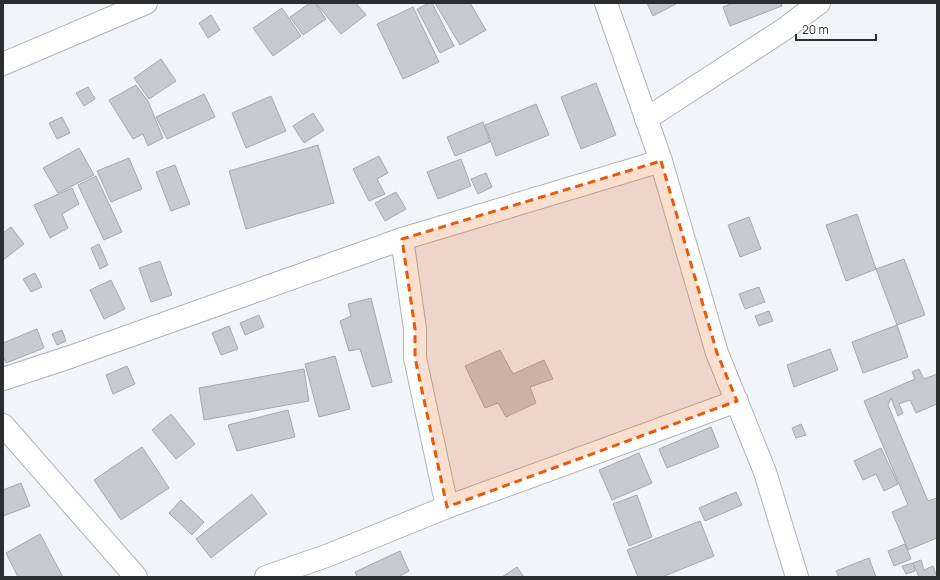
<svg xmlns="http://www.w3.org/2000/svg" width="940" height="580" font-family="Manrope,sans-serif">
	<style>
		.building { fill: #c6c9ce; stroke: #a7a9ae }
		.lines { fill: none; stroke-linecap: round; stroke-linejoin: round }
		.minor-casing { stroke: #b0b3b8; stroke-width: 24 }
		.minor { stroke: #fff; stroke-width: 22 }
		.marked { fill: #e8590c; fill-opacity: 0.2; stroke: #e8590c; stroke-width: 3; stroke-dasharray: 8 5; stroke-linejoin: round }
	</style>
	<rect width="100%" height="100%" fill="#f1f4f9"/>
	<g class="building">
		<path d="M310,3H315L326,19L303,35L290,17Z"/>
		<path d="M316,3H356L366,15L341,34Z"/>
		<path d="M429,3H432L454,46L440,53L417,9Z"/>
		<path d="M435,3H470L486,30L460,45Z"/>
		<path d="M647,3H676V4L653,16Z"/>
		<path d="M733,3H781L782,6L730,26L723,7Z"/>
		<path d="M413,7L439,62L403,79L377,24Z"/>
		<path d="M282,8L301,36L273,56L253,28Z"/>
		<path d="M211,15L220,30L208,38L199,23Z"/>
		<path d="M161,59L176,81L149,99L134,78Z"/>
		<path d="M596,83L616,135L581,149L561,97Z"/>
		<path d="M136,85L148,101L163,138L148,146L143,134L133,139L109,100Z"/>
		<path d="M88,87L95,99L84,106L76,93Z"/>
		<path d="M204,94L215,117L167,139L156,117Z"/>
		<path d="M271,96L286,131L246,148L232,113Z"/>
		<path d="M536,104L549,135L496,156L485,125Z"/>
		<path d="M313,113L324,130L304,143L293,126Z"/>
		<path d="M62,117L70,133L57,139L49,123Z"/>
		<path d="M483,122L490,142L455,156L447,137Z"/>
		<path d="M318,145L334,203L246,229L229,171Z"/>
		<path d="M79,148L94,175L58,193L43,168Z"/>
		<path d="M379,156L388,173L377,179L385,194L369,201L353,169Z"/>
		<path d="M129,158L142,189L111,202L97,171Z"/>
		<path d="M461,159L471,186L438,199L427,172Z"/>
		<path d="M175,165L190,204L171,211L156,172Z"/>
		<path d="M486,173L492,187L478,194L471,179Z"/>
		<path d="M96,176L122,232L104,240L78,185Z"/>
		<path d="M72,188L79,204L62,214L68,228L50,238L34,205Z"/>
		<path d="M396,192L406,209L385,221L375,203Z"/>
		<path d="M857,214L876,269L846,281L826,225Z"/>
		<path d="M749,217L761,249L740,257L728,225Z"/>
		<path d="M11,227L24,244L3,260V233Z"/>
		<path d="M99,244L108,265L100,269L91,248Z"/>
		<path d="M904,259L925,315L897,325L876,269Z"/>
		<path d="M160,261L172,295L151,302L139,268Z"/>
		<path d="M35,273L42,287L31,292L23,279Z"/>
		<path d="M111,280L125,309L104,319L90,290Z"/>
		<path d="M759,287L765,302L745,309L739,294Z"/>
		<path d="M371,298L392,382L372,387L360,349L349,351L340,321L351,316L348,304Z"/>
		<path d="M769,311L773,321L759,326L755,316Z"/>
		<path d="M259,315L264,327L245,335L240,323Z"/>
		<path d="M897,325L908,357L863,373L852,342Z"/>
		<path d="M229,326L238,349L221,355L212,333Z"/>
		<path d="M37,329L44,348L6,363L3,356V343Z"/>
		<path d="M62,330L66,341L57,345L52,334Z"/>
		<path d="M830,349L838,370L794,387L787,365Z"/>
		<path d="M500,350L513,374L544,360L553,379L530,387L536,403L506,417L498,403L485,408L465,366Z"/>
		<path d="M335,356L350,409L319,417L305,364Z"/>
		<path d="M127,366L135,384L113,394L106,375Z"/>
		<path d="M304,369L309,401L204,420L199,388Z"/>
		<path d="M919,369L924,379L937,374V404L916,413L910,400L899,404L903,413L898,416L891,398L888,405L928,501L937,498V538L908,550L892,512L908,505L864,401L915,379L912,372Z"/>
		<path d="M288,410L295,437L237,451L228,425Z"/>
		<path d="M171,414L195,444L176,459L152,430Z"/>
		<path d="M801,424L806,435L796,438L792,428Z"/>
		<path d="M711,427L719,447L667,468L659,449Z"/>
		<path d="M142,447L169,488L121,520L94,480Z"/>
		<path d="M881,448L898,484L884,491L876,474L863,480L854,461Z"/>
		<path d="M639,453L652,483L612,500L599,470Z"/>
		<path d="M21,483L30,506L3,516V490Z"/>
		<path d="M736,492L742,505L705,521L699,508Z"/>
		<path d="M252,494L267,514L211,558L196,539Z"/>
		<path d="M637,495L652,537L629,546L613,504Z"/>
		<path d="M181,500L204,522L192,535L169,513Z"/>
		<path d="M700,521L714,556L662,577H638L627,550Z"/>
		<path d="M40,534L63,577H18L6,553Z"/>
		<path d="M905,544L911,559L894,566L888,551Z"/>
		<path d="M400,551L409,571L398,577H357L355,572Z"/>
		<path d="M869,558L876,577H839L836,571Z"/>
		<path d="M921,560L924,570L933,566L937,577H919L913,563Z"/>
		<path d="M913,563L915,571L906,574L902,566Z"/>
		<path d="M517,567L524,577H502Z"/>
	</g>
	<g class="lines">
		<defs>
			<g id="minor">
				<path d="M606,3L661,161L717,353L765,472L797,577"/>
				<path d="M3,64L146,3"/>
				<path d="M646,119L783,30L819,3"/>
				<path d="M3,379L70,357L402,239L661,161"/>
				<path d="M3,425L136,577"/>
				<path d="M447,507L737,401"/>
				<path d="M266,577L329,555L447,507L415,358V329L402,239"/>
			</g>
		</defs>
		<use href="#minor" class="minor-casing"/>
		<use href="#minor" class="minor"/>
	</g>
	<path class="marked" d="M661,161L717,353L737,401L447,507L415,358V329L402,239Z"/>
	<rect width="940" height="580" fill="none" stroke="#2c2d2f" stroke-width="8"/>
	<path d="M796 34v6h80v-6" fill="none" stroke="#2c2d2f" stroke-width="2"/>
	<text x="802" y="34" font-size="12" fill="#2c2d2f" stroke="#ffffff" stroke-width="3" paint-order="stroke">20 m</text>
</svg>
